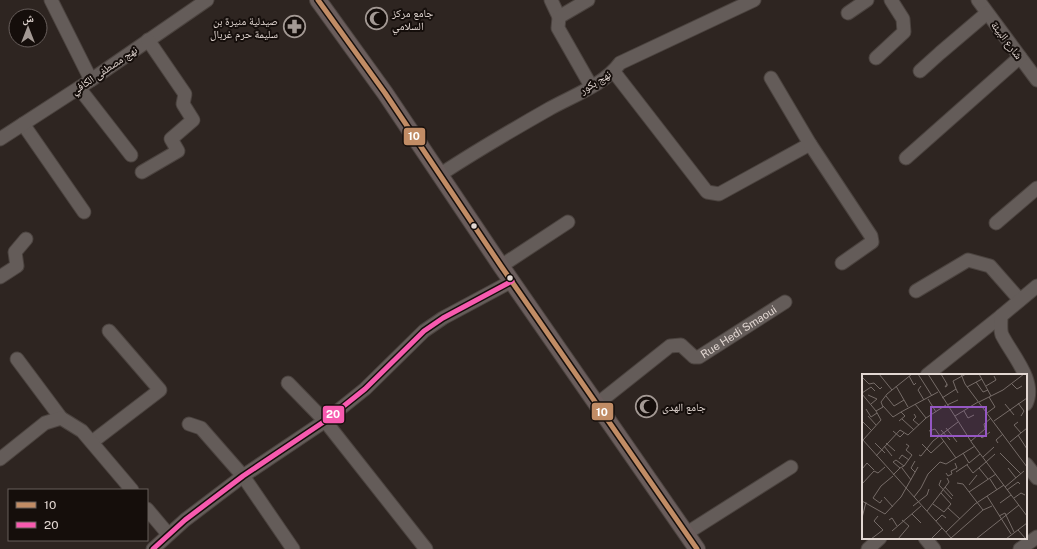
<svg xmlns="http://www.w3.org/2000/svg" width="1037" height="549" font-family="'Public Sans','Noto Naskh Arabic',sans-serif">
	<style>
		.lines { fill: none; stroke-linecap: round; stroke-linejoin: round }
		.minor-casing { stroke: #4b433f; stroke-width: 15 }
		.major-casing { stroke: #4b433f; stroke-width: 18 }
		.minor { stroke: #645c59; stroke-width: 13 }
		.major { stroke: #6a5d5c; stroke-width: 16 }
		.bus-1-casing { stroke: #150e0b; stroke-width: 8 }
		.bus-2-casing { stroke: #150e0b; stroke-width: 8 }
		.bus-1 { stroke: #c18c65; stroke-width: 5 }
		.bus-2 { stroke: #f75aaf; stroke-width: 5 }
		.bus-dot { fill: #e2d7d2; stroke: #150e0b; stroke-width: 1.5 }
		.labels { text-anchor: middle; dominant-baseline: central; stroke-width: 4; stroke-linejoin: round; paint-order: stroke }
		.poi-label { font-size: 11px; fill: #e2d7d2; stroke: #150e0b; text-anchor: start }
		.street-label { font-size: 11px; fill: #e2d7d2; stroke: #150e0b }
		.inset-road { fill: none; stroke: #766c68; stroke-width: 1 }
		.view { fill: #9557c4; fill-opacity: 0.15; stroke: #9557c4; stroke-width: 2 }
		.inset-edge { fill: none; stroke: #e2d7d2; stroke-width: 2 }
		.line-badge { stroke: #150e0b; stroke-width: 1.5 }
		.badge-label { font-size: 11px; text-anchor: middle; font-weight: bold; fill: #fff }
	</style>
	<rect width="100%" height="100%" fill="#2e2521"/>
	<g class="lines">
		<defs>
			<g id="minor">
				<path d="M51,0L91,80"/>
				<path d="M551,0L559,17L558,28L591,86"/>
				<path d="M978,0L1037,80"/>
				<path d="M848,13L867,0"/>
				<path d="M559,17L588,0"/>
				<path d="M876,58L904,32L903,19L891,0"/>
				<path d="M920,71L940,53L987,13"/>
				<path d="M614,72L707,192L719,194L810,144"/>
				<path d="M771,78L810,144L871,236L872,242L842,263"/>
				<path d="M79,88L131,155"/>
				<path d="M23,124L84,212"/>
				<path d="M0,139L91,80L207,0"/>
				<path d="M906,158L1020,57"/>
				<path d="M142,172L178,151L171,139L193,120L183,104L185,94L148,40"/>
				<path d="M441,174C476,151 512,130 549,109C572,96 604,85 620,63L754,0"/>
				<path d="M996,223L1037,188"/>
				<path d="M501,266L568,222"/>
				<path d="M0,277L17,266L15,252L26,239"/>
				<path d="M916,291L968,260L990,266L1020,300"/>
				<path d="M17,359L61,418"/>
				<path d="M927,375L1001,316"/>
				<path d="M288,383L325,421L426,549"/>
				<path id="s1" d="M597,404L670,346L681,345L694,357H699L785,302"/>
				<path d="M1026,404C1037,381 1012,355 1002,335C1000,330 1001,322 1001,316L1037,286"/>
				<path d="M189,424L201,428L243,476L293,549"/>
				<path d="M92,442L160,390L109,331"/>
				<path d="M0,459L45,423L61,418L82,431L132,490"/>
				<path d="M1026,464L1037,478"/>
				<path d="M147,509L168,534"/>
				<path d="M687,533L791,467"/>
				<path d="M925,538L934,549"/>
				<path d="M153,549L185,520L243,476L325,421L365,389L424,331L443,318L512,281"/>
				<path d="M868,549L880,538"/>
				<path d="M1020,549L1037,537"/>
			</g>
			<path id="major" d="M318,0L385,93L501,266L697,549"/>
		</defs>
		<use href="#minor" class="minor-casing"/>
		<use href="#major" class="major-casing"/>
		<use href="#minor" class="minor"/>
		<use href="#major" class="major"/>
		<defs>
			<path id="bus-1" d="M318,0L385,93L501,266L697,549"/>
			<path id="bus-2" d="M153,549L185,520L243,476L325,421L365,389L424,331L443,318L512,281"/>
		</defs>
		<use href="#bus-1" class="bus-1-casing"/>
		<use href="#bus-2" class="bus-2-casing"/>
		<use href="#bus-1" class="bus-1"/>
		<use href="#bus-2" class="bus-2"/>
	</g>
	<defs>
		<symbol id="mosque-ring" viewBox="-11 -11 22 22"><circle r="9.5" fill="#150e0b" stroke="#a39994" stroke-width="1.5"/><path d="M3.5-4.9A6 6 0 1 0 3.5 4.9A5 5 0 1 1 3.5-4.9Z" fill="#a39994"/></symbol>
		<symbol id="pharmacy-ring" viewBox="-11 -11 22 22"><circle r="9.5" fill="#150e0b" stroke="#a39994" stroke-width="1.5"/><path d="M-2-6h4v4h4v4h-4v4h-4v-4h-4v-4h4Z" fill="#a39994"/></symbol>
	</defs>
	<g fill-rule="evenodd">
		<use href="#mosque-ring" x="364" y="6" width="25" height="25"/>
		<use href="#pharmacy-ring" x="282" y="14" width="25" height="25"/>
		<use href="#mosque-ring" x="634" y="394" width="25" height="25"/>
	</g>
	<g class="bus-dot">
		<circle cx="474" cy="226" r="3.5"/>
		<circle cx="510" cy="278" r="3.5"/>
	</g>
	<g class="labels">
		<g class="poi-label">
			<text x="392" y="13">جامع مركز<tspan x="392" dy="13">السلامي</tspan></text>
			<text x="278" y="21" text-anchor="end">صيدلية منيرة بن<tspan x="278" dy="13">سليمة حرم غربال</tspan></text>
			<text x="662" y="407">جامع الهدى</text>
		</g>
		<g class="street-label">
			<text transform="translate(1007 40) rotate(53)">شارع البيئة</text>
			<text transform="translate(104 70) rotate(-34)">نهج مصطفى الكافي</text>
			<text transform="translate(595 82) rotate(-32)">نهج بكور</text>
			<text stroke="none"><textPath href="#s1" startOffset="174">Rue Hedi Smaoui</textPath></text>
		</g>
	</g>
	<g transform="translate(862 374)">
		<rect width="165" height="165" fill="#2e2521"/>
		<path class="inset-road" d="M17,0L30,16M56,0L70,22M66,0L110,69L165,142M79,0L85,10L83,13L85,12V10M99,0L103,10L165,93M117,0L129,22M47,2L52,11L54,9M0,3L7,10L12,9L18,15L20,13M114,8L121,18L126,16M150,10L155,15L160,12M34,12L46,33M59,12L56,16L62,26M124,12L134,6L132,2M105,13L120,5M94,15L91,7L104,0M0,19L9,13L13,17M0,20L14,37M6,21L15,25L9,30M24,22L32,32L42,26M80,24L94,15L96,19M66,25L74,38M117,28L141,16L162,0M156,29L162,37L159,42M53,30L64,44M143,30L152,41M85,31L96,26M21,32L31,43L39,38M4,35L9,43L15,39M102,37L106,44L112,41M125,39L133,33L127,23M52,40L54,43L51,46L57,51M6,42L14,51M93,42L116,28M40,45L52,56M0,47L10,57M37,47L43,42L39,38L76,18M132,47L165,24M156,48L152,51L159,59M84,54L95,68M79,56L88,66M31,57L38,63L42,59M67,57L73,55L78,62M117,61L120,64L128,58M156,61L165,75M78,62L94,84M0,65L90,165M1,66L19,46L14,37L21,33L19,28L25,20L50,0M109,67L123,55L122,50L129,44M148,68L165,54M13,69L23,79M24,69L33,77M136,69L134,66L141,60M60,70L69,79L82,67M22,72L30,82M101,79L107,89L118,80M138,79L159,100M57,81L59,82L71,67L96,48M14,82L38,56L46,61L64,44L84,31M121,83L132,73M37,85L40,81L47,86M53,87L49,94L53,98M124,88L133,80M105,91L111,99L124,88M38,94L31,88L34,86L42,92M40,94L49,106M117,94L126,105M146,94L154,104M0,95L5,89L12,96M94,98L106,90M84,99L86,102L90,100L89,97L95,94L93,89M31,101L38,94L42,92L50,81L44,76L47,72L44,70M128,105L135,116M79,106L77,111L90,125M95,109L101,110L121,136M0,110L12,97L16,99L23,93M107,111L115,101M83,113L91,122M143,113L162,97M145,116L156,108L158,110M107,118L134,100M125,122L149,160M22,123L31,133M52,123L59,114L66,100L78,88L84,90L113,72M152,124L159,119L163,121M20,126L18,129L11,124L19,112L31,102M0,127L23,140L39,123L56,93M138,129L149,121M71,130L82,138L89,130L79,119M51,132L65,121L67,115M86,134L98,145M65,137L87,108L85,104M50,140L59,149M137,142L143,139L152,158M0,144L4,128M27,146L30,144L35,152M74,147L80,141L84,144M156,156L164,165M30,157L59,132M84,158L113,130L142,111M89,164L121,136L130,132M9,165L21,156L12,147L16,142M36,165L47,152L40,146M69,165L80,154M114,165L157,131M144,165L165,149"/>
		<path class="view" d="M69,33H124V62H69Z"/>
		<rect width="165" height="165" class="inset-edge"/>
	</g>
	<g class="line-badge">
		<rect x="403" y="127" width="23" height="19" rx="4" fill="#c18c65"/>
		<rect x="591" y="402" width="23" height="19" rx="4" fill="#c18c65"/>
		<rect x="322" y="405" width="23" height="19" rx="4" fill="#f75aaf"/>
	</g>
	<g class="badge-label">
		<text x="414" y="140">10</text>
		<text x="602" y="416">10</text>
		<text x="333" y="418">20</text>
	</g>
	<rect x="8" y="489" width="140" height="52" fill="#150e0b" stroke="#675e5b"/>
	<rect x="16" y="502" width="20" height="6" fill="#c18c65" stroke="#675e5b"/>
	<text x="44" y="509" font-size="12" fill="#e2d7d2">10</text>
	<rect x="16" y="522" width="20" height="6" fill="#f75aaf" stroke="#675e5b"/>
	<text x="44" y="529" font-size="12" fill="#e2d7d2">20</text>
	<g transform="translate(28 28)"><circle r="19" fill="#150e0b" stroke="#675e5b"/>
	<path d="M0-3L7 15L0 10L-7 15Z" fill="#a39994"/>
	<text y="-6" font-size="11" font-weight="bold" text-anchor="middle" fill="#e2d7d2">ش</text>
	</g>
</svg>
